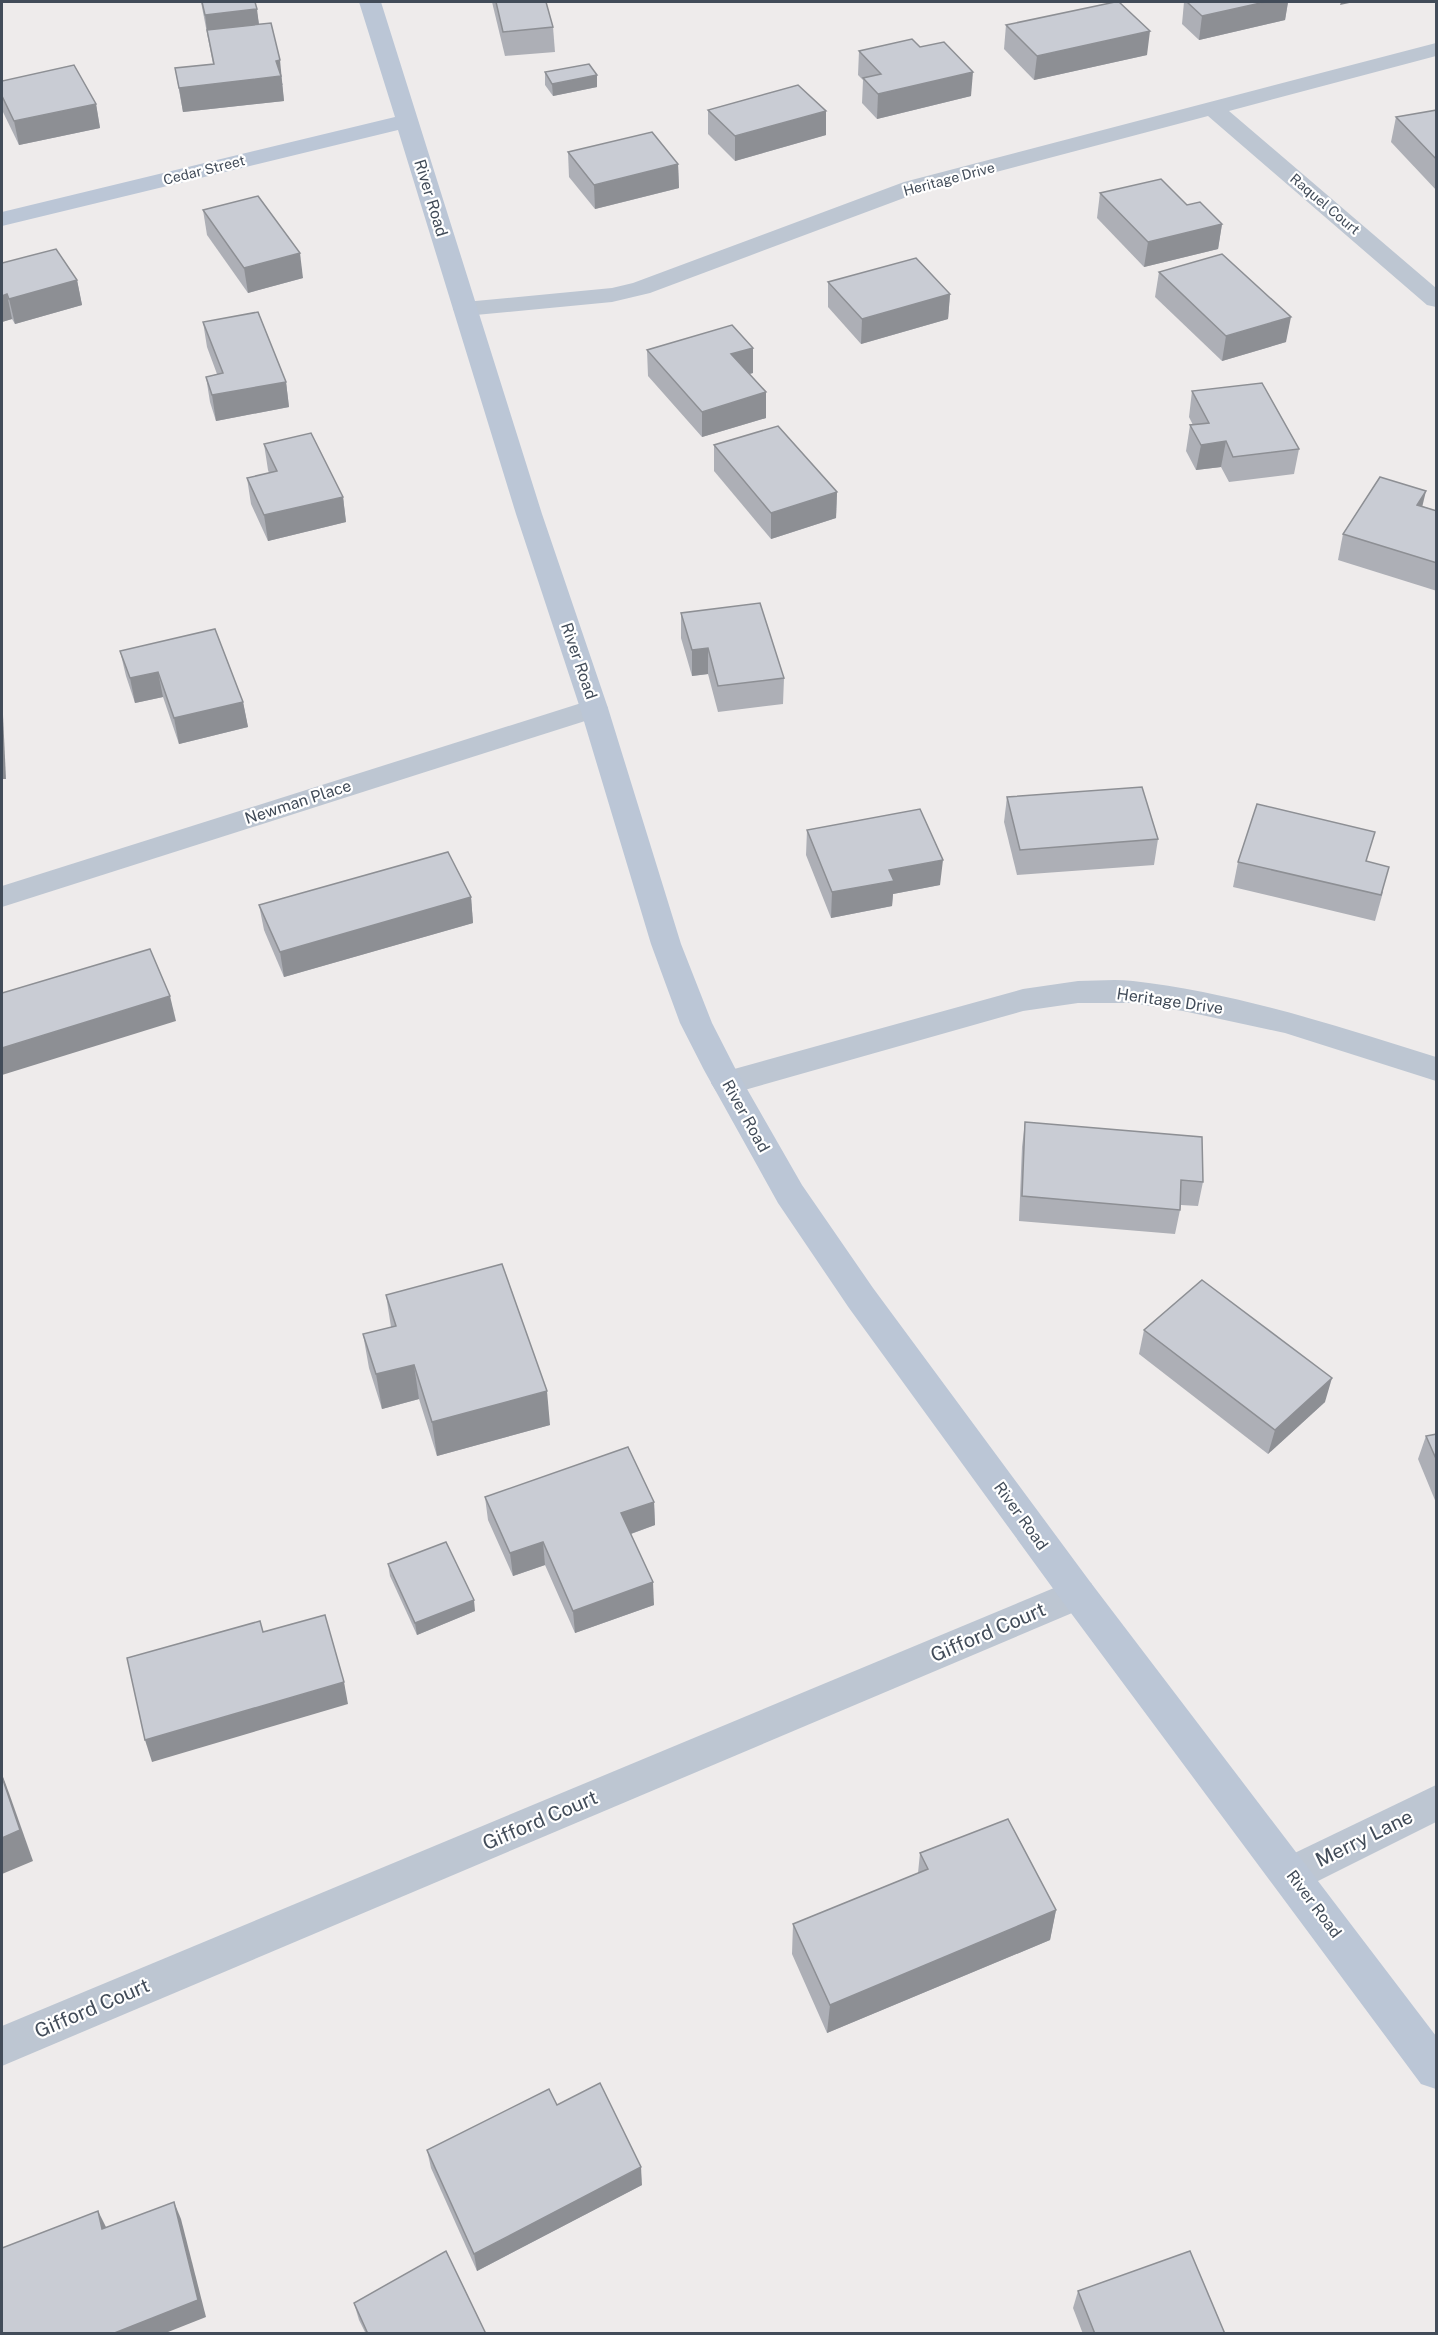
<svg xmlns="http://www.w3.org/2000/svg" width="1438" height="2335" font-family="'Public Sans',sans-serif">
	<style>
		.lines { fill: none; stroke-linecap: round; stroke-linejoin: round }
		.street { fill: #bdc6d2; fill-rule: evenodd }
		.secondary { fill: #bbc6d6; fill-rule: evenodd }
		.wall { fill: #adafb6 }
		.shaded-wall { fill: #8d8f94 }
		.building { fill: #c9ccd4; stroke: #8d8f94; stroke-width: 1.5 }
		.labels { text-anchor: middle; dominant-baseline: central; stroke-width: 4.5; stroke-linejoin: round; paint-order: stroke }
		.far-street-label { font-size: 14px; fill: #424c59; stroke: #fff }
		.street-label { font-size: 16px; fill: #424c59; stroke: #fff }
		.near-street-label { font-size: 20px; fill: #424c59; stroke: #fff }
	</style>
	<rect width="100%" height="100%" fill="#eeebeb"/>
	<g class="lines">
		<g class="street">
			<path d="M1436,43V56L1229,111L1436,288V307L1427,305L1208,116L920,192L650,293L612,302L465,316L456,314L453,309L456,304L465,302L612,288L633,283L904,182Z"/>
			<path d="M594,699L604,701L608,708L604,715L2,907V886Z"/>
			<path d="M1078,981C1096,981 1115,979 1133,981C1237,993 1337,1026 1436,1057V1081L1285,1033L1183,1011L1131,1003H1078L1023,1011L727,1095L716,1091L711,1083L716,1075L727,1071L1023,989Z"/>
			<path d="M1078,1578L1091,1583L1097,1594L1091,1605L2,2066V2026Z"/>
			<path d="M1436,1785V1822L1306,1887L1292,1893L1278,1887L1272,1874L1278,1861Z"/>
		</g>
		<path class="secondary" d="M359,2H381L542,514L608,708L681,944L712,1023L735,1068L802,1185L873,1288L1091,1583L1436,2036V2089L1421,2084L1065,1605L849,1308L778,1203L704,1070L680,1023L651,944L580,708L516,514L398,130L2,226V212L395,117Z"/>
	</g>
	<g class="wall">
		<path d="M201,2H255L259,24L283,85H282L284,101L183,112L175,68L213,64Z"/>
		<path d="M492,2H546L553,27L555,52L505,56Z"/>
		<path d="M1184,2H1288L1285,20L1199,40L1182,24Z"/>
		<path d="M1006,25L1147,55L1034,80L1004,49Z"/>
		<path d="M859,51L971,96L877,119L862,103L863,80L858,75Z"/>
		<path d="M545,72L597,75V87L553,96L545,85Z"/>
		<path d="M2,81L96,104L100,128L19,145L2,110Z"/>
		<path d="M708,110L826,111V135L735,161L708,134Z"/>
		<path d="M1437,110V191L1391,142L1396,117Z"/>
		<path d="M568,152L678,164L679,188L595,209L569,177Z"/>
		<path d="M1100,193L1187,205L1222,224L1218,249L1144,267L1097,218Z"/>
		<path d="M203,210L303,278L248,293L207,235Z"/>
		<path d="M2,263L77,280L82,305L15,324L12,319L2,322Z"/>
		<path d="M1159,272L1286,342L1222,361L1155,297Z"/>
		<path d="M828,282L950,294L948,319L861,344L828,307Z"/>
		<path d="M203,322L286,382L289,407L216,421L210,402L206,377L217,374L207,347Z"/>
		<path d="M753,348V373L749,374L766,392V418L702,437L648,376L647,350Z"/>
		<path d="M1192,391L1299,449L1294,474L1229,482L1221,467L1196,470L1186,451L1190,425H1193L1189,417Z"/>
		<path d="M264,444L343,497L346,522L268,541L251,504L247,478L269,473L268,470Z"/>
		<path d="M714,445L837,492L836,518L771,539L714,471Z"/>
		<path d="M1422,506L1437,511V591L1338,560L1343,534Z"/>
		<path d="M681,613L784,678L783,704L718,712L708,674L692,676L681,638Z"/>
		<path d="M120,651L243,702L248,727L179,744L163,697L135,703L126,676Z"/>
		<path d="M1007,797L1158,839L1154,865L1017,875L1004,822Z"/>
		<path d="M807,830L940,885L893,894L892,906L831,918L806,855Z"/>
		<path d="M1367,861L1383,892L1375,921L1233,887L1238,862Z"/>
		<path d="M471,897L473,923L284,977L264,930L259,905Z"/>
		<path d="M1025,1122L1203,1182L1198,1206L1181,1205L1180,1210L1175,1234L1019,1221L1022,1147Z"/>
		<path d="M386,1295L550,1425L437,1456L419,1399L382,1409L369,1368L363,1334L391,1327Z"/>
		<path d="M1144,1330L1325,1402L1268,1454L1139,1354Z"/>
		<path d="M1437,1434V1505L1418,1459L1426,1436Z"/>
		<path d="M485,1497L654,1502L655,1525L631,1534L654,1605L575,1633L545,1565L513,1576L488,1520Z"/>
		<path d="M388,1564L475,1611L417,1635L390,1576Z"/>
		<path d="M920,1853L1056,1910L1050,1940L827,2033L792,1954L793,1924L918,1873Z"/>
		<path d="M427,2150L642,2185L477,2271L431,2168Z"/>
		<path d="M1078,2291L1225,2334H1083L1073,2308Z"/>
		<path d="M354,2303L486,2334H366L359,2320Z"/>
	</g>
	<g class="shaded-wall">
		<path d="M1265,2H1288L1285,20L1199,40L1202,16Z"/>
		<path d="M1341,2H1354L1340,5Z"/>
		<path d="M257,9L260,33L207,30L208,39L205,15Z"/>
		<path d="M1150,31L1147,55L1034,80L1037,56Z"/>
		<path d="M280,60L284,101L183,112L179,88Z"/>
		<path d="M973,72L971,96L877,119L878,94Z"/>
		<path d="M597,75V87L553,96L552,84Z"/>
		<path d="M96,104L100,128L19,145L14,121Z"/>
		<path d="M826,111V135L735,161V136Z"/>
		<path d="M678,164L679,188L595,209L594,185Z"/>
		<path d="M1222,224L1218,249L1144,267L1148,242Z"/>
		<path d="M300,253L303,278L248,293L244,268Z"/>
		<path d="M77,280L82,305L15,324L9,299Z"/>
		<path d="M7,294L12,319L2,322V296Z"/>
		<path d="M950,294L948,319L861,344L862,319Z"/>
		<path d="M1291,317L1286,342L1222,361L1226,336Z"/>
		<path d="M753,348V373L731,379V354Z"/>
		<path d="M286,382L289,407L216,421L212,395Z"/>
		<path d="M766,392V418L702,437V412Z"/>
		<path d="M1226,441L1221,467L1196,470L1201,445Z"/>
		<path d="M1426,491L1420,516L1417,505Z"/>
		<path d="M837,492L836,518L771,539V513Z"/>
		<path d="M343,497L346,522L268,541L264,515Z"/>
		<path d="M708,648V674L692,676V650Z"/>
		<path d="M158,672L163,697L135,703L130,678Z"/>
		<path d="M2,694L6,779H2Z"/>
		<path d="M243,702L248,727L179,744L174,718Z"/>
		<path d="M943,860L940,885L893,894L892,906L831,918L832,892L889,870Z"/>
		<path d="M471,897L473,923L284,977L280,952Z"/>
		<path d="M170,996L176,1021L2,1075V1048Z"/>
		<path d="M414,1365L419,1399L382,1409L376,1374Z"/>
		<path d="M1332,1378L1325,1402L1268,1454L1275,1430Z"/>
		<path d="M547,1391L550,1425L437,1456L432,1422Z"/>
		<path d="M654,1502L655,1525L622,1537L621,1513Z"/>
		<path d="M543,1542L545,1565L513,1576L510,1553Z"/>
		<path d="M653,1582L654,1605L575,1633L573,1611Z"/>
		<path d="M474,1600L475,1611L417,1635L415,1623Z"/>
		<path d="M344,1682L348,1704L152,1762L145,1740Z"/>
		<path d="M2,1774L9,1793L33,1861L2,1874Z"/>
		<path d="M1056,1910L1050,1940L827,2033L830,2005Z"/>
		<path d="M641,2167L642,2185L477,2271L474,2254Z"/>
		<path d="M174,2202L181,2219L206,2317L163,2334H112Z"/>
		<path d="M98,2211L107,2229H102Z"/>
	</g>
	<g class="building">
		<path d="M202,2H255L257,9L205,15Z"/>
		<path d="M496,2H546L553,27L503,32Z"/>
		<path d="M1115,2H1119L1150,31L1037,56L1006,25Z"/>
		<path d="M1187,2H1265L1202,16Z"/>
		<path d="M271,23L280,60L276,61L281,76L179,88L175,68L214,64L207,30Z"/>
		<path d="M912,39L920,47L944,42L973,72L878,94L863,78L881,74L859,51Z"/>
		<path d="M589,64L597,75L552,84L545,72Z"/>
		<path d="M74,65L96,104L14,121L2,96V81Z"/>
		<path d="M798,85L826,111L735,136L708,110Z"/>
		<path d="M1437,110V160L1396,117Z"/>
		<path d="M652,132L678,164L594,185L568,152Z"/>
		<path d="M1161,179L1187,205L1200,202L1222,224L1148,242L1100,193Z"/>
		<path d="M258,196L300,253L244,268L203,210Z"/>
		<path d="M56,249L77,280L9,299L7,294L2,296V263Z"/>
		<path d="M1222,254L1291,317L1226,336L1159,272Z"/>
		<path d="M916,258L950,294L862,319L828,282Z"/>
		<path d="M258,312L286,382L212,395L206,377L223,373L203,322Z"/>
		<path d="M732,325L753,348L731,354L766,392L702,412L647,350Z"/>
		<path d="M1262,383L1299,449L1233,457L1226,441L1201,445L1190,425L1209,423L1192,391Z"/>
		<path d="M778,426L837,492L771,513L714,445Z"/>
		<path d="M311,433L343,497L264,515L247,478L277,471L264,444Z"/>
		<path d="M1380,477L1426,491L1417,505L1437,511V563L1343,534Z"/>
		<path d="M760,603L784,678L718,686L708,648L692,650L681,613Z"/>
		<path d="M215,629L243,702L174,718L158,672L130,678L120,651Z"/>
		<path d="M1142,787L1158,839L1020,850L1007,797Z"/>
		<path d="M1257,804L1375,832L1366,861L1389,867L1381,895L1238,862Z"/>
		<path d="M920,809L943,860L889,870L894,881L832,892L807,830Z"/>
		<path d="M448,852L471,897L280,952L259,905Z"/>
		<path d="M150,949L170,996L2,1048V993Z"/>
		<path d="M1025,1122L1202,1137L1203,1182L1181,1180L1180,1210L1022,1196Z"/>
		<path d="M502,1264L547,1391L432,1422L414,1365L376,1374L363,1334L396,1326L386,1295Z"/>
		<path d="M1202,1280L1332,1378L1275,1430L1144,1330Z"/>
		<path d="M1437,1434V1461L1426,1436Z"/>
		<path d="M628,1447L654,1502L621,1513L653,1582L573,1611L543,1542L510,1553L485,1497Z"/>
		<path d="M446,1542L474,1600L415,1623L388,1564Z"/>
		<path d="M325,1615L344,1682L145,1740L127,1658L260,1621L263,1632Z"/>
		<path d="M2,1777L20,1830L2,1838Z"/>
		<path d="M1008,1819L1056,1910L830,2005L793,1924L928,1869L920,1853Z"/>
		<path d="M600,2083L641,2167L474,2254L427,2150L549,2089L557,2105Z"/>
		<path d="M174,2202L198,2300L112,2334H2V2248L98,2211L102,2229Z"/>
		<path d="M446,2251L486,2334H368L354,2303Z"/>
		<path d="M1190,2251L1225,2334H1095L1078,2291Z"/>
	</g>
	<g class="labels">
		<g class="far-street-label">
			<text transform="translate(204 170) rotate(-14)">Cedar Street</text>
			<text transform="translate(949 179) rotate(-15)">Heritage Drive</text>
			<text transform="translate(1325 204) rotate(40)">Raquel Court</text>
		</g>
		<g class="street-label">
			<text transform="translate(431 198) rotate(73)">River Road</text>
			<text transform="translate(579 661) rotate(71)">River Road</text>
			<text transform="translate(298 802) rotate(-18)">Newman Place</text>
			<text transform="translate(1170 1001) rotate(8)">Heritage Drive</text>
			<text transform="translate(746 1116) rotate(61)">River Road</text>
			<text transform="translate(1021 1516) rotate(54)">River Road</text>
			<text transform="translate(1314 1904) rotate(53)">River Road</text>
		</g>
		<g class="near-street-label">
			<text transform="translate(988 1632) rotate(-23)">Gifford Court</text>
			<text transform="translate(540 1820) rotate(-23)">Gifford Court</text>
			<text transform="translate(1364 1838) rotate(-26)">Merry Lane</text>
			<text transform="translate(92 2008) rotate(-23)">Gifford Court</text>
		</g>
	</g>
	<rect width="1438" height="2335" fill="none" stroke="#424c59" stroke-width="6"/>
</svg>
